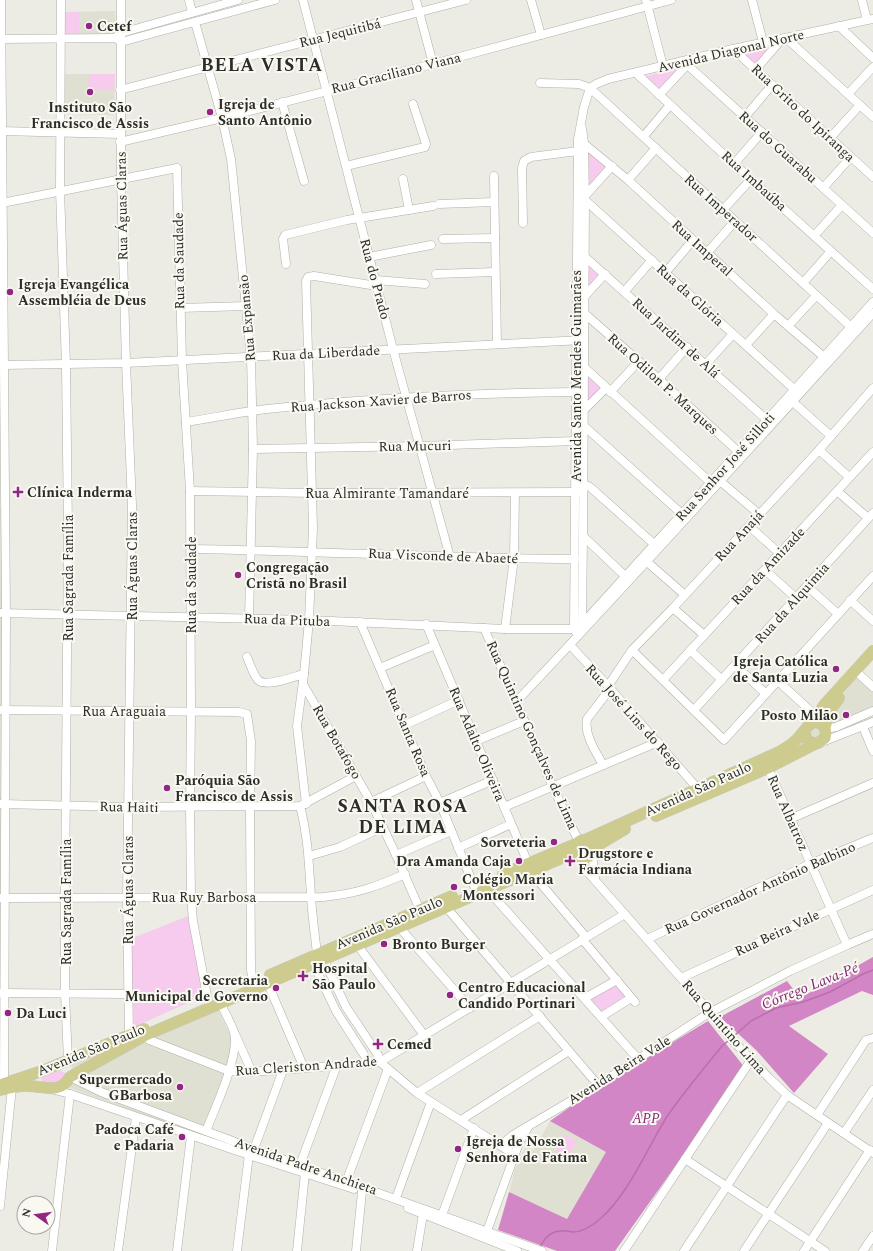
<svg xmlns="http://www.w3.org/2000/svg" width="873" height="1251" font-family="Spectral,serif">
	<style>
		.built { fill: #dfdfd2 }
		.green { fill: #f7cbee }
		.forest { fill: #d386c5 }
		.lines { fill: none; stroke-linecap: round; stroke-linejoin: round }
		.stream { stroke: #ba6fad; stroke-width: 1.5 }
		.minor-casing { stroke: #afafa9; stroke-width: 9 }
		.major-casing { stroke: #c8c8c7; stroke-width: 12 }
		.minor { stroke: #fff; stroke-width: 8 }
		.major { stroke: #cecb8e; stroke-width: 11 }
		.poi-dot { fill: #932585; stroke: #f9f9f2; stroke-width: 1.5 }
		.labels { text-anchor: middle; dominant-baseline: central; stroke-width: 4; stroke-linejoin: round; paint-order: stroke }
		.poi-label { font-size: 14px; font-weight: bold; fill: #2c2c29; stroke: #f9f9f2; text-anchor: start }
		.street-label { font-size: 14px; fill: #2c2c29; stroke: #f9f9f2 }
		.park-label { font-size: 14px; font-style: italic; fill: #862c79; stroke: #f9f9f2 }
		.water-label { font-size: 15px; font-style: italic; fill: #802774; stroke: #f9f9f2 }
		.district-label { font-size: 18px; font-weight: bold; letter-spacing: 1px; fill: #2c2c29; stroke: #f9f9f2 }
	</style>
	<rect width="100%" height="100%" fill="#ecece5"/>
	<g class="built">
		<path d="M115,11L116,34L64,35L63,12Z"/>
		<path d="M65,74H115L114,115L65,114Z"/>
		<path d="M0,508H8L0,1093Z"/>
		<path d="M859,675L873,689V716L799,745Z"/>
		<path d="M214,1002L234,1042L229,1066L202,1136L70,1088L72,1064Z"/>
		<path d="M550,1121L606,1152L567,1219L509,1192L515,1169L526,1146L534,1150Z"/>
	</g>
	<g class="green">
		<path d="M63,12H79V35H64Z"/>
		<path d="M772,47L756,65L742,54Z"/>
		<path d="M680,68L659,89L646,76Z"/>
		<path d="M89,74H115L114,90H88Z"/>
		<path d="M586,148L609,166L589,188Z"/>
		<path d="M588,262L602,274L588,288Z"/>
		<path d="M587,373L602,388L587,403Z"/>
		<path d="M588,842L590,845L589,855L581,856L577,847Z"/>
		<path d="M188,916L203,996L134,1027L130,939Z"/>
		<path d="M615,984L627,999L602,1013L590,999Z"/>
		<path d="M57,1068L66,1074L62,1084L43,1083L41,1078L43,1073Z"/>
		<path d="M565,1135L577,1141L566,1162L554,1156Z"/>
	</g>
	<g class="forest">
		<path d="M873,957V995L862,991L789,1026L828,1054L794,1093L756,1050L720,1017L787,981L800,998Z"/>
		<path d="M708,1021L745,1068L615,1251H557L498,1230L509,1192L567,1219L606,1152L550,1121L600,1086Z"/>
	</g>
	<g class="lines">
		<g class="stream">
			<path d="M735,1035L751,1021L776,1008L803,1002L830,992L863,974L873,970"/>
			<path d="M540,1247C544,1239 551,1231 561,1231C565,1230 569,1232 573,1232C583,1232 592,1226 600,1219C629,1194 647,1148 668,1115C685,1091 704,1068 722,1046L728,1041"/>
		</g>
		<defs>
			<g id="minor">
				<path d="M1,0L6,613L4,1084"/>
				<path d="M61,0L60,190L66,365L68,532L65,898V994L68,1060"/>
				<path d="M121,0V179L126,363L132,505L127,898L129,1036"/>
				<path d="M189,0L192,12"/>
				<path d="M303,0L393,349L450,557"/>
				<path d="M416,0L433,64"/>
				<path d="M531,0L541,35"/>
				<path d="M646,0L663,66"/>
				<path d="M752,0L763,42"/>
				<path d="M862,0L867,20"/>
				<path d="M195,22L222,118L231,159L251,357L253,449L249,619"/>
				<path d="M839,26L873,58"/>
				<path d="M118,35L121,33L238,0"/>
				<path d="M786,38L873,117"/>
				<path d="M0,39L115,38L121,42L275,0"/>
				<path d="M733,49L873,177"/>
				<path d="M683,61L873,233"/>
				<path d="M756,69L782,39"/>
				<path d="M636,73L734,164L873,289"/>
				<path d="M540,83L579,84L590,88L851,327"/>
				<path d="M590,88L596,84L608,79L733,49L873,19"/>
				<path d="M120,90L466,0"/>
				<path d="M848,94L873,67"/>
				<path d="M659,95L687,65"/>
				<path d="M282,102L304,181"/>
				<path d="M745,117L772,85"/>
				<path d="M0,131L120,134"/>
				<path d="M644,136L670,105"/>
				<path d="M830,138L860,105"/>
				<path d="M120,142L222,118L433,64L671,0"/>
				<path d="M582,142L628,180L774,314L824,357"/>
				<path d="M734,164L762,132"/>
				<path d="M346,166L425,147L426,144L413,104"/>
				<path d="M494,176L497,344"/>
				<path d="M403,179L409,210"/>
				<path d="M628,180L656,148"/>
				<path d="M823,188L851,157"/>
				<path d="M585,196L612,166"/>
				<path d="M585,200L795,390"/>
				<path d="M2,203L177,168L182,360L190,491L191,711L190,807L191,897L193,921L208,1001"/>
				<path d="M439,204L494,202"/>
				<path d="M723,210L751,179"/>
				<path d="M523,223L522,168L524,161L531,157L578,151"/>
				<path d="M814,236L842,205"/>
				<path d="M443,239L495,238"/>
				<path d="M707,253L735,221"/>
				<path d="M584,256L767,420"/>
				<path d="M369,257L431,245"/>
				<path d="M286,264L283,239L285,235L347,220L433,206"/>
				<path d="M666,272L693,240"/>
				<path d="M436,274L495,272"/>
				<path d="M376,280L425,284"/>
				<path d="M803,283L831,251"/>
				<path d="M624,292L652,260"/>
				<path d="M584,297L605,274"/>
				<path d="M180,308L246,306"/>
				<path d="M584,313L659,379L742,455"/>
				<path d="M788,326L816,296"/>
				<path d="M746,345L774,314"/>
				<path d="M706,364L733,334"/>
				<path d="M3,365L126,363L584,340"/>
				<path d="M584,367L710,482"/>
				<path d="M659,379L687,347"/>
				<path d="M610,392L638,362"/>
				<path d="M793,402L831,436"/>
				<path d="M584,410L606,388"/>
				<path d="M186,422C213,418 240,412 267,409C370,398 473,393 577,392"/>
				<path d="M584,426L682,514"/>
				<path d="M253,449L420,446L576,441"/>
				<path d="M819,450L849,477"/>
				<path d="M720,481L759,514"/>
				<path d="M579,483L583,484L590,487L654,544"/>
				<path d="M190,491L312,493L580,492"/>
				<path d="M837,491L868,518"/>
				<path d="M749,526L779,553"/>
				<path d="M583,536L625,576"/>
				<path d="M191,549C319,551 447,558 575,559"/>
				<path d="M646,561L685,595"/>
				<path d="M765,570L796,598"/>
				<path d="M807,586L838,614"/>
				<path d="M850,600L873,621"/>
				<path d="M673,608L704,635"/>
				<path d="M0,613L309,620L505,629H574L582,624C679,517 777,410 873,302"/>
				<path d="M360,622L426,776L440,803L474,886"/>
				<path d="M426,624L528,863"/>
				<path d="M582,625L583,536L585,200L584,143L582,128"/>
				<path d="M484,628L553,787L579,842"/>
				<path d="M505,629L514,558L515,493"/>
				<path d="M578,636L574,629L578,139L584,107L590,88"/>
				<path d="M570,645L608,686L698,789"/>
				<path d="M632,650L724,740L873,576"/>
				<path d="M690,650L722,680"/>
				<path d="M247,657C250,664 253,674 258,680C266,688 295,676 304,674"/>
				<path d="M735,665L766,694"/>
				<path d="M380,668L435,645"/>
				<path d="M860,675L873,687"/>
				<path d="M663,680L873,452"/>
				<path d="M778,681L816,716"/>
				<path d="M303,684L371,802L396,855L420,910"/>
				<path d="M608,686L632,650L673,608L819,450L873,388"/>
				<path d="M516,702C637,574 755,443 873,313"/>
				<path d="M0,710L239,712L247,714L251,741L250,807L251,970L253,982"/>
				<path d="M694,710L873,513"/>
				<path d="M405,725L459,700"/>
				<path d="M863,727L873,751"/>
				<path d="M825,729L836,727L873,711"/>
				<path d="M476,741L524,721"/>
				<path d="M822,742L873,722"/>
				<path d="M603,765C596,752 584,735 587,719L610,689"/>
				<path d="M768,768L847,945"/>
				<path d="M371,802L426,776"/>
				<path d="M440,803L493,780"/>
				<path d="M1,804L128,807L300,806L356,776"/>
				<path d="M306,804L297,726L304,674L309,620L313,528L306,281L308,277L314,276L377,286"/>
				<path d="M300,806C308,836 309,865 311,896C312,915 315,935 317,954"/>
				<path d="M504,807L658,742"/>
				<path d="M790,819L873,783"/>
				<path d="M458,848L511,824"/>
				<path d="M592,853L595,879"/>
				<path d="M396,855L451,831"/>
				<path d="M309,856L340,847L383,827"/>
				<path d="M580,857L585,869L681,978L734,1042L769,1078L787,1095L873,1153"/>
				<path d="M530,871L586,937"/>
				<path d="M487,889L638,1059"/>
				<path d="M0,898L323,897C355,894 376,887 405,874"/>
				<path d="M446,907L598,1085"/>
				<path d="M400,928L470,1008"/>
				<path d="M582,939L635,1002"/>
				<path d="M647,939L810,864L873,838"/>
				<path d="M358,946L424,1035"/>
				<path d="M324,960L346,1007L378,1055L380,1062"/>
				<path d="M314,965L336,1011L370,1064"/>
				<path d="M681,978L873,890"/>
				<path d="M268,984L304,1068"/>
				<path d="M0,993L129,994"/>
				<path d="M585,998L617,980"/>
				<path d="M601,1017L631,998"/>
				<path d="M235,1034L252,1072"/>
				<path d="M146,1035L149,1040L152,1041L229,1071L241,1072L283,1070L380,1062L625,914"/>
				<path d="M380,1062L417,1093L515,1155"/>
				<path d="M70,1077L101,1092L254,1149L542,1251"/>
				<path d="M51,1089L70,1094L249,1155L354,1189"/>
				<path d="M417,1093L540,1016"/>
				<path d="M817,1115L866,1040L873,1038"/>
				<path d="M461,1120L569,1051"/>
				<path d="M206,1131C215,1108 240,1056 234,1032C231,1023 225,1013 221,1004"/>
				<path d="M844,1133L873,1090"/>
				<path d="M501,1145L513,1135L598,1085L709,1013L790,971L847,945L873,934"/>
				<path d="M254,1149L283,1070"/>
				<path d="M685,1159L825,1251"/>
				<path d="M300,1165L337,1065"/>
				<path d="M345,1185L388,1069"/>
				<path d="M396,1198L431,1102"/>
				<path d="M0,1206L12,1087"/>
				<path d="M408,1208L517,1251"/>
				<path d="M441,1218L474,1128"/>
				<path d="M487,1231L519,1143L528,1127"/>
				<path d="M52,1251L70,1094"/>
				<path d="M118,1251L136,1117"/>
				<path d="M177,1251L191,1136"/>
				<path d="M237,1251L249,1155"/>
				<path d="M297,1251L305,1173"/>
				<path d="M356,1251L362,1192"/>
				<path d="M417,1251L423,1214"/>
				<path d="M624,1251L751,1060"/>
				<path d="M684,1251L787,1095"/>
				<path d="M744,1251L828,1123"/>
				<path d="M804,1251L870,1150"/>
				<path d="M863,1251L873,1236"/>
			</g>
			<g id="major">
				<path d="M812,723L825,704L873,651"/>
				<path d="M825,727L831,709L839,698"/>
				<path d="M656,816L768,768L815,744"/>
				<path d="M585,840L779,752C785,748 792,745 797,739C804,733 812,714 823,726C826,729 826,734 825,738L818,743C809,744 804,739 805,730"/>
				<circle cx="584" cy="849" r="9"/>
				<path d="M593,848L625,829"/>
				<path d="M503,874L578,843"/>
				<path d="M270,975L452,896"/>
				<path d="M3,1084L42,1071L144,1029"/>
				<path d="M0,1090C8,1088 16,1086 25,1086C43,1085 59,1096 70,1077L146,1035L576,852"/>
			</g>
		</defs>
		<use href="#minor" class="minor-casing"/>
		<use href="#major" class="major-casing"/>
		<use href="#minor" class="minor"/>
		<use href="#major" class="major"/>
	</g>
	<g class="poi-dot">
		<circle cx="89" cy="26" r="4"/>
		<circle cx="90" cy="92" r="4"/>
		<circle cx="210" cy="112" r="4"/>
		<circle cx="10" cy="292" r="4"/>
		<path d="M16 486h4v4h4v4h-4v4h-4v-4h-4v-4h4z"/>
		<circle cx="238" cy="575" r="4"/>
		<circle cx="836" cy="669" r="4"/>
		<circle cx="846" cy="715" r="4"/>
		<circle cx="167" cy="788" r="4"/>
		<circle cx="554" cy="842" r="4"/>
		<circle cx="519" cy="861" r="4"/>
		<path d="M568 855h4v4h4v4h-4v4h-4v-4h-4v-4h4z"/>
		<circle cx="454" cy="887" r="4"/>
		<circle cx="384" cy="944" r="4"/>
		<path d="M301 970h4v4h4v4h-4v4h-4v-4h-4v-4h4z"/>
		<circle cx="276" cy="988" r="4"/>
		<circle cx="450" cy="995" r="4"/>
		<circle cx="8" cy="1013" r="4"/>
		<path d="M376 1038h4v4h4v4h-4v4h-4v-4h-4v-4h4z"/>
		<circle cx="180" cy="1087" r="4"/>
		<circle cx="182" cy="1137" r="4"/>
		<circle cx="458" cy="1149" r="4"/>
	</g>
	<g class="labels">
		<g class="poi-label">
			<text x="97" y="26">Cetef</text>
			<text x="218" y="104">Igreja de<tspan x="218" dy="16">Santo Antônio</tspan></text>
			<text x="90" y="107" text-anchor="middle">Instituto São<tspan x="90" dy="16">Francisco de Assis</tspan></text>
			<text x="18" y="284">Igreja Evangélica<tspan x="18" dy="16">Assembléia de Deus</tspan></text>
			<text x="27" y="492">Clínica Inderma</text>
			<text x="246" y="567">Congregação<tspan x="246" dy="16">Cristã no Brasil</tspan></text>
			<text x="828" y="661" text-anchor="end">Igreja Católica<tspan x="828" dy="16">de Santa Luzia</tspan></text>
			<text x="838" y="715" text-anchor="end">Posto Milão</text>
			<text x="175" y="780">Paróquia São<tspan x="175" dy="16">Francisco de Assis</tspan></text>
			<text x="546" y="842" text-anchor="end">Sorveteria</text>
			<text x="578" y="853">Drugstore e<tspan x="578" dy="16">Farmácia Indiana</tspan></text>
			<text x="511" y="861" text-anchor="end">Dra Amanda Caja</text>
			<text x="462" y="879">Colégio Maria<tspan x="462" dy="16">Montessori</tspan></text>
			<text x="392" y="944">Bronto Burger</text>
			<text x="312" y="968">Hospital<tspan x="312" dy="16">São Paulo</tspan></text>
			<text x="268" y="980" text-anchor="end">Secretaria<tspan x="268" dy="16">Municipal de Governo</tspan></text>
			<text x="458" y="987">Centro Educacional<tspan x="458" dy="16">Candido Portinari</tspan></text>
			<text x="16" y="1013">Da Luci</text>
			<text x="387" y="1044">Cemed</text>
			<text x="172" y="1079" text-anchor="end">Supermercado<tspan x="172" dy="16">GBarbosa</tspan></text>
			<text x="174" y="1129" text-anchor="end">Padoca Café<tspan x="174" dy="16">e Padaria</tspan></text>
			<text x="466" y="1141">Igreja de Nossa<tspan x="466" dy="16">Senhora de Fatima</tspan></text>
		</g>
		<g class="street-label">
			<text transform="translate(340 33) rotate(-14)">Rua Jequitibá</text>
			<text transform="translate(731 51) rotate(-13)">Avenida Diagonal Norte</text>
			<text transform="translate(396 73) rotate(-14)">Rua Graciliano Viana</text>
			<text transform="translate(803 113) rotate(43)">Rua Grito do Ipiranga</text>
			<text transform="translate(778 147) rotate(42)">Rua do Guarabu</text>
			<text transform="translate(754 181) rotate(42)">Rua Imbaúba</text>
			<text transform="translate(122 206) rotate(-91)">Rua Águas Claras</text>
			<text transform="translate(721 208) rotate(42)">Rua Imperador</text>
			<text transform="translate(702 248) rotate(42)">Rua Imperal</text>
			<text transform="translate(179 261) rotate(-91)">Rua da Saudade</text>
			<text transform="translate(375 279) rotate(75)">Rua do Prado</text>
			<text transform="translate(690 295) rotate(42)">Rua da Glória</text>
			<text transform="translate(247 318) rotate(-95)">Rua Expansão</text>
			<text transform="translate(676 338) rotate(42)">Rua Jardim de Alá</text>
			<text transform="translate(326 353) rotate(-3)">Rua da Liberdade</text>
			<text transform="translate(576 376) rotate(-90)">Avenida Santo Mendes Guimarães</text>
			<text transform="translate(663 384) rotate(42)">Rua Odilon P. Marques</text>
			<text transform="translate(381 401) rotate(-4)">Rua Jackson Xavier de Barros</text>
			<text transform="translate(415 446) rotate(-1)">Rua Mucuri</text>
			<text transform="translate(725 467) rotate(-48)">Rua Senhor José Silloti</text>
			<text x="387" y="493">Rua Almirante Tamandaré</text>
			<text transform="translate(739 536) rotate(-47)">Rua Anajá</text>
			<text transform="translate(443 556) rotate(2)">Rua Visconde de Abaeté</text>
			<text transform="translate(132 566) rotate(-90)">Rua Águas Claras</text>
			<text transform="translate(768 566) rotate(-47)">Rua da Amizade</text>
			<text transform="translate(68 578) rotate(-90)">Rua Sagrada Família</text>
			<text transform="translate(191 585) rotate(-90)">Rua da Saudade</text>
			<text transform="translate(792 603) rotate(-48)">Rua da Alquimia</text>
			<text transform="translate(287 620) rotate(2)">Rua da Pituba</text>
			<text x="124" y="711">Rua Araguaia</text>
			<text transform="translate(634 717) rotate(48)">Rua José Lins do Rego</text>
			<text transform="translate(408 732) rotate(67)">Rua Santa Rosa</text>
			<text transform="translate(532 735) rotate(66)">Rua Quintino Gonçalves de Lima</text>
			<text transform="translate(337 742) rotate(60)">Rua Botafogo</text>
			<text transform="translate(477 744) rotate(67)">Rua Adalto Oliveira</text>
			<text transform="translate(698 789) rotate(-24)">Avenida São Paulo</text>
			<text transform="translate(129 807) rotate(1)">Rua Haiti</text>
			<text transform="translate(788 813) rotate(66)">Rua Albatroz</text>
			<text transform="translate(760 888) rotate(-24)">Rua Governador Antônio Balbino</text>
			<text transform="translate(128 890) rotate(-90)">Rua Águas Claras</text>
			<text x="204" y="897">Rua Ruy Barbosa</text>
			<text transform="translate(66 902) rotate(-90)">Rua Sagrada Família</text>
			<text transform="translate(389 923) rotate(-23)">Avenida São Paulo</text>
			<text transform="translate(777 933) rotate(-25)">Rua Beira Vale</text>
			<text transform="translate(724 1027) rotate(49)">Rua Quintino Lima</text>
			<text transform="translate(91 1050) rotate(-22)">Avenida São Paulo</text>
			<text transform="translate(306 1066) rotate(-4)">Rua Cleriston Andrade</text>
			<text transform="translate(619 1070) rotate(-32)">Avenida Beira Vale</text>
			<text transform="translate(306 1166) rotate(19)">Avenida Padre Anchieta</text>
		</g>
		<g class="park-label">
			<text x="646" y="1118">APP</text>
		</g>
		<g class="water-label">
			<text transform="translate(810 986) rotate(-22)">Córrego Lava-Pé</text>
		</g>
		<g class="district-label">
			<text x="262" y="65">BELA VISTA</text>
			<text x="403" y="806">SANTA ROSA<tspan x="403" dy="21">DE LIMA</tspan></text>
		</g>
	</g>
	<g transform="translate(36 1215) rotate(284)"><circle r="19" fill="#f9f9f2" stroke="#a7a7a2"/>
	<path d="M0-3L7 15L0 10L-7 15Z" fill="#932585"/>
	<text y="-6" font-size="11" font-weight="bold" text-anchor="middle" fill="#2c2c29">N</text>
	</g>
</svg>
